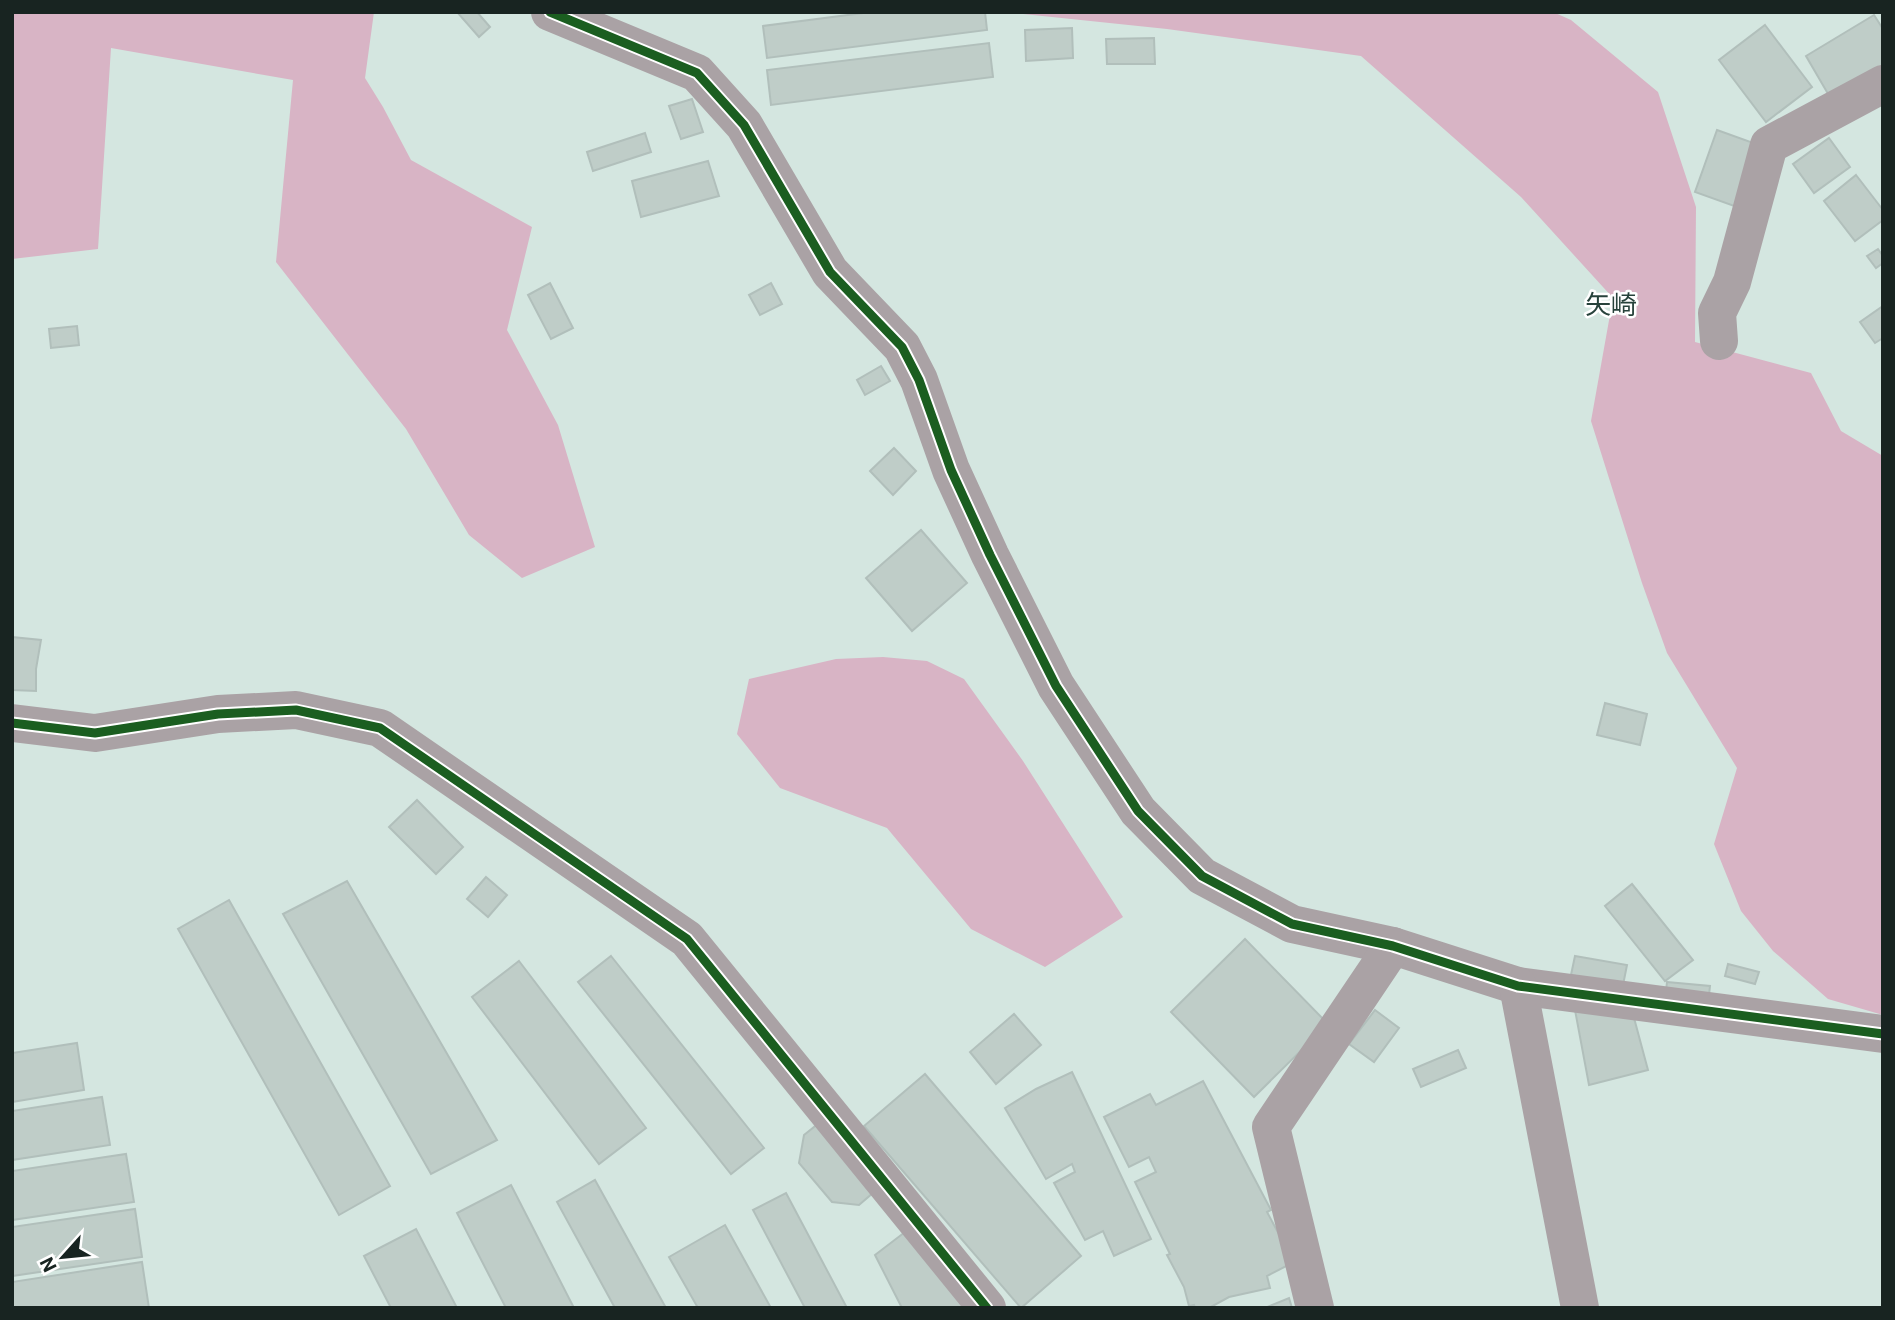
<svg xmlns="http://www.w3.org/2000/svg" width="1895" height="1320" font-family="Roboto,'Noto Sans JP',sans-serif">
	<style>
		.forest { fill: #d8b4c5 }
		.building { fill: #bfcdc8; stroke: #b1bfbb; stroke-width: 2 }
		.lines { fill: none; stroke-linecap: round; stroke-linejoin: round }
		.minor { stroke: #aaa2a5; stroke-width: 38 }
		.cycleway-casing { stroke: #fff; stroke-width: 13 }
		.cycleway { stroke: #1b5e20; stroke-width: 9 }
		.labels { text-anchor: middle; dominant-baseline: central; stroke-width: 5; stroke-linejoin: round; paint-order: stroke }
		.neighbourhood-label { font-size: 26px; fill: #27423b; stroke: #fff }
	</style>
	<rect width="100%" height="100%" fill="#d4e6e0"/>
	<g class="forest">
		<path d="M12,12H374L365,78L383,107L411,160L532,227L507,330L558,425L595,547L522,578L469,535L406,429L276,262L293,80L111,48L98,249L12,259Z"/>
		<path d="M1004,12H1553L1571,20L1658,92L1696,207L1695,342L1811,373L1841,431L1883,456V1015L1828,999L1773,951L1741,911L1714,844L1737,768L1667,653L1642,583L1591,421L1613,298L1521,197L1361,56L1167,29Z"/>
		<path d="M883,657L927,661L964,679L1023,761L1123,917L1045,967L971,929L887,828L780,788L737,734L749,679L836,659Z"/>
	</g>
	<g class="building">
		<path d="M457,12H477L490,27L479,37Z"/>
		<path d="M871,12H985L987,30L767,58L763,26Z"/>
		<path d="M1874,15L1883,29V69L1831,99L1806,56Z"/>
		<path d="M1765,25L1812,87L1766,122L1719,60Z"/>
		<path d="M1072,28L1073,58L1026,61L1025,30Z"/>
		<path d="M1154,38L1155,64H1107L1106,39Z"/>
		<path d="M989,43L993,77L771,105L767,70Z"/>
		<path d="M692,99L703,132L681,139L669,106Z"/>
		<path d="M1717,130L1759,145L1737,207L1695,192Z"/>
		<path d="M645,133L651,152L593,171L587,152Z"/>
		<path d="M1829,138L1850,167L1814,193L1793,164Z"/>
		<path d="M708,161L719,196L641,217L632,181Z"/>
		<path d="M1856,175L1883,210V220L1855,241L1824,201Z"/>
		<path d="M1878,249L1883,256V263L1876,268L1867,256Z"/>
		<path d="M550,283L573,328L551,339L528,295Z"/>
		<path d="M771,283L782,304L760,315L749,295Z"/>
		<path d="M1883,306V338L1875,343L1860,322Z"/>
		<path d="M77,326L79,345L51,348L49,329Z"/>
		<path d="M881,366L890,381L865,395L857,380Z"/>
		<path d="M894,448L916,471L893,495L870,471Z"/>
		<path d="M921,530L967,583L912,631L866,578Z"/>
		<path d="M12,637L41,640L36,669V691L12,690Z"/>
		<path d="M1605,703L1647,714L1640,745L1597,735Z"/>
		<path d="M417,800L463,847L436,874L389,827Z"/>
		<path d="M486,877L507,895L488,917L467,899Z"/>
		<path d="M347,881L497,1140L431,1174L283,914Z"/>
		<path d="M1632,884L1693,960L1665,981L1605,906Z"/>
		<path d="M229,900L390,1186L339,1215L178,929Z"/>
		<path d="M1245,939L1328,1024L1254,1097L1171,1012Z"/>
		<path d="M611,956L764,1148L731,1174L578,982Z"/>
		<path d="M1575,956L1627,965L1623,985L1571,975Z"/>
		<path d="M519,961L646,1128L599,1164L472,997Z"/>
		<path d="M1728,964L1759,972L1755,984L1725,976Z"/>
		<path d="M1667,982L1710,986L1708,1004L1665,1000Z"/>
		<path d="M1375,1010L1399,1028L1374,1062L1349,1044Z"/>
		<path d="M1575,1010L1634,1018L1648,1070L1589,1085Z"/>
		<path d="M1014,1014L1041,1045L996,1084L970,1052Z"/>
		<path d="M77,1043L84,1090L12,1102V1053Z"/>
		<path d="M1458,1050L1466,1068L1421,1087L1413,1069Z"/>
		<path d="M1072,1072L1151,1239L1114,1256L1103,1231L1085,1240L1054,1183L1075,1172L1072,1164L1046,1179L1005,1108L1036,1089Z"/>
		<path d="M925,1074L1081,1256L1021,1308L864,1126Z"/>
		<path d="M1203,1081L1271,1210L1267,1212L1294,1262L1267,1276L1270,1288L1229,1297L1209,1308H1195L1194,1305L1189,1306L1184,1287L1167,1255L1170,1254L1135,1182L1156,1172L1149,1157L1129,1167L1104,1117L1150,1094L1156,1105Z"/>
		<path d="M102,1097L110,1145L12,1160V1111Z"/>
		<path d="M819,1123L874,1192L859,1205L832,1202L799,1163L804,1135Z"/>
		<path d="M126,1154L134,1202L12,1220V1171Z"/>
		<path d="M595,1180L666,1308H615L557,1202Z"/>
		<path d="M511,1185L574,1308H506L457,1213Z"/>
		<path d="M786,1193L847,1308H805L753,1210Z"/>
		<path d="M135,1209L142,1257L12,1276V1227Z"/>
		<path d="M725,1225L771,1308H698L669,1257Z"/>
		<path d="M416,1229L457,1308H391L364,1256Z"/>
		<path d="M905,1232L970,1308H902L875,1255Z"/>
		<path d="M142,1262L149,1308H12V1282Z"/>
		<path d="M1289,1298L1292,1308H1265Z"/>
	</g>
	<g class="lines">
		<g class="minor">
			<path d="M550,12L697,73L744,125L830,272L902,347L919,380L951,470L990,555L1056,686L1138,811L1202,876L1292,924L1393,946L1518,986L1883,1034"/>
			<path d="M1719,341L1717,313L1732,282L1769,145L1883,84"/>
			<path d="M12,723L95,733L218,714L296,710L380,728L687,939L987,1308"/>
			<path d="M1518,986L1580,1308"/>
			<path d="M1315,1308L1271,1127L1393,946"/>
		</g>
		<defs>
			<g id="cycleway">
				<path d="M550,12L697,73L744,125L830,272L902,347L919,380L951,470L990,555L1056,686L1138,811L1202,876L1292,924L1393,946L1518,986L1883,1034"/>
				<path d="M12,723L95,733L218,714L296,710L380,728L687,939L987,1308"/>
			</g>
		</defs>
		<use href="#cycleway" class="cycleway-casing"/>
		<use href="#cycleway" class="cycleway"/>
	</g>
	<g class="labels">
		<g class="neighbourhood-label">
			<text x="1611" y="305">矢崎</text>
		</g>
	</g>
	<rect width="1895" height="1320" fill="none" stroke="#182421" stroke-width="28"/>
	<g transform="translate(63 1257) rotate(243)" stroke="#ffffff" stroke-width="5" paint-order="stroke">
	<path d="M0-5L12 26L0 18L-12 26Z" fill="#182421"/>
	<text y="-10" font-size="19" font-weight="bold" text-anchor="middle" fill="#182421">N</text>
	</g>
</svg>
